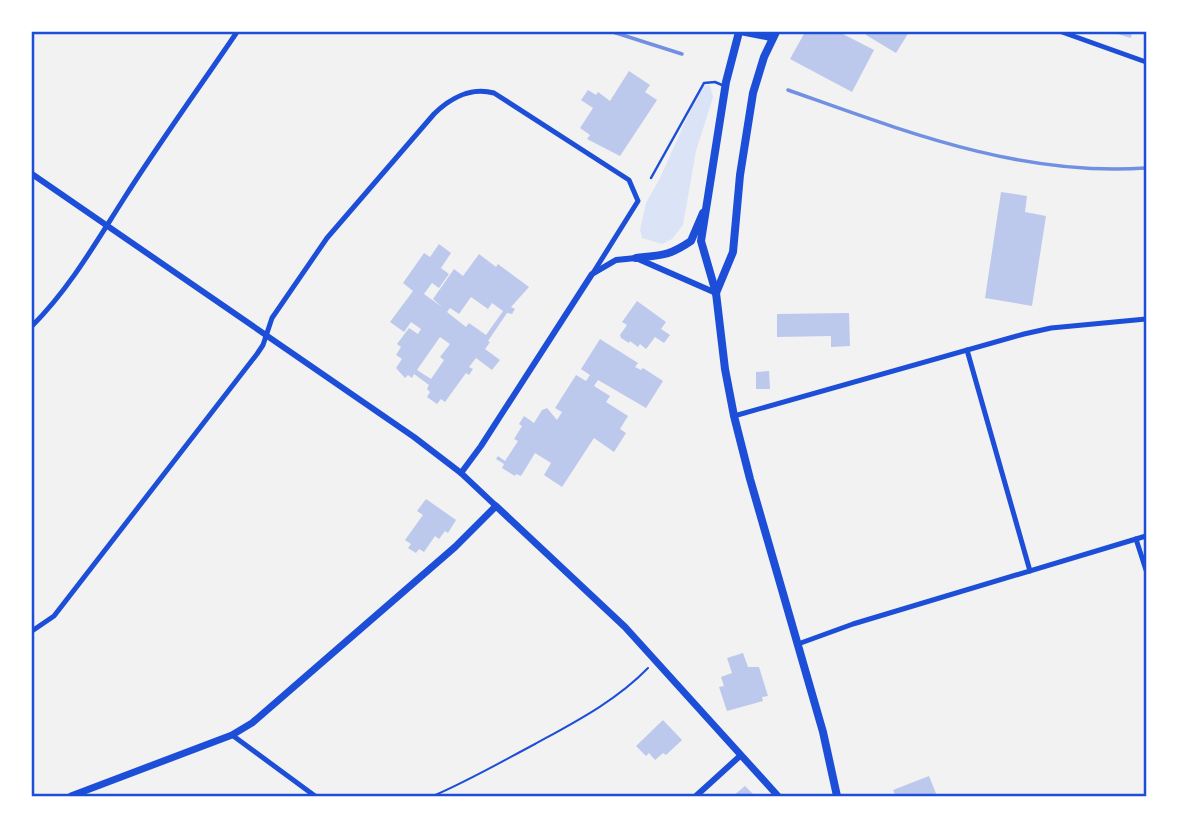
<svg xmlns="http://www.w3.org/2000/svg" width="1178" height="828" font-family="'PT Sans Narrow',sans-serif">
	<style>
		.green { fill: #dbe4f7 }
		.building { fill: #bdc9ec; fill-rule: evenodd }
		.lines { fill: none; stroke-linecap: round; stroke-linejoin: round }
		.path { stroke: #1d4ed8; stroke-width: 2 }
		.service { stroke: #1d4ed8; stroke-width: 2.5 }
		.minor { stroke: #1d4ed8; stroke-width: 5 }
		.tertiary { stroke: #1d4ed8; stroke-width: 6 }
		.secondary { stroke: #1d4ed8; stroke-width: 7 }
		.primary { stroke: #1d4ed8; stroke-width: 8 }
		.rail { stroke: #7290e2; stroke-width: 3.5 }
		.neatline { fill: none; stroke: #1d4ed8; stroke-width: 2.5 }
	</style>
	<rect width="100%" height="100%" fill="#f2f2f2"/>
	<path class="green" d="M710,85L713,97L696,151L683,225L672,239L662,244L642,238L640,230L646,203L660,178L701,86Z"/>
	<g class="building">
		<path d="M805,32H839L874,50L852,92L790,59Z"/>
		<path d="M868,32H909L896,53L866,35Z"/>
		<path d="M1111,32H1132L1131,38Z"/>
		<path d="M629,71L650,85L645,92L657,100L620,156L587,139L590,135L580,128L593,108L581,100L588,90L596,95L598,92L610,101Z"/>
		<path d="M1001,192L1027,196L1025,212L1046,216L1032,306L985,298Z"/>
		<path d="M439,244L451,253L441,268L449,274L439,288L432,283L424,294L442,307L433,299L454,269L463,276L479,254L496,267L498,264L529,287L511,307L515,309L512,314L507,313L488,341L490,342L485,349L500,360L492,370L476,358L469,367L473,369L469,375L466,373L445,402L441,399L437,404L427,397L430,392L427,389L429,385L414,374L412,378L408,375L405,378L396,368L402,359L396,355L401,347L397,344L409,328L418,334L421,329L411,322L404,332L390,322L413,291L403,283L424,253L430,257ZM471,297L488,309L492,303L503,311L486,335L469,323L466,327L447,312L450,308L459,314ZM440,337L450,344L440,357L444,360L431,379L417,370Z"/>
		<path d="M637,301L666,322L661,329L670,335L664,343L655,337L646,349L640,344L638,347L630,341L629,343L621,338L620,335L627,325L622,322Z"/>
		<path d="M849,313L850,346L831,347V336L777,337V314Z"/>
		<path d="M600,339L638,363L635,367L641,370L643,368L663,381L646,408L598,380L594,386L610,396L606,402L628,416L620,429L626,433L614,452L594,438L562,487L544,475L551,463L535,453L521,476L516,474L515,476L502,468L504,464L496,459L498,456L505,461L518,441L514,439L522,426L519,424L524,416L534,423L542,410L547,408L557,420L562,412L555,408L576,375L586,381L590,375L581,369Z"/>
		<path d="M769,371L770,389H756V372Z"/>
		<path d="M426,499L456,520L448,533L445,531L439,539L435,536L424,552L419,549L416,553L408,548L411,544L405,540L423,515L417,511Z"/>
		<path d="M743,653L748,667H759L768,696L762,697L763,701L727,711L719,687L724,686L721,677L732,673L727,658Z"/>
		<path d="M663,720L682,740L666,755L663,753L655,760L649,753L646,756L636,746Z"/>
		<path d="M929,776L937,796H896L893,790Z"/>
		<path d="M745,786L755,796H733Z"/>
	</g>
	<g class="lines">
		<path class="path" d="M433,796C468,781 501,762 535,744C575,722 616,701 648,668"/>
		<path class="service" d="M651,178L704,83L715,82L722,85"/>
		<g class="minor">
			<path d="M1062,32L1146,62"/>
			<path d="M32,326C69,289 95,244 123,200C159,143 199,88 237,32"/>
			<path d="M967,350L1030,571"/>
			<path d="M734,416L1024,334L1051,328L1146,319"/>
			<path d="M1136,539L1146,570"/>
			<path d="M32,631L54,616L257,354L263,345L272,318L327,238L434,114C450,98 471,87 494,93L629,180L638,201L593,273"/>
			<path d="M798,644L853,624L1146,536"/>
			<path d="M232,735L315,796"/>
		</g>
		<g class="tertiary">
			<path d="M32,174L414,437L461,473L496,506"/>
			<path d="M461,473L481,446L592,274L616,260L636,258L716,293"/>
			<path d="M696,796L740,756"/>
		</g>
		<g class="secondary">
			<path d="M743,32L773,38"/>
			<path d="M71,796L232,735L252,723L455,547L496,506L625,627L778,796"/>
		</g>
		<g class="primary">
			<path d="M739,32L726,82L701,241L716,293L725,369L734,416L750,479L823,732L837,796"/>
			<path d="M636,258C662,255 669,256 691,241L703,213"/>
			<path d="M716,293L733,252L740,175L753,93L764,57L776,32"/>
		</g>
		<g class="rail">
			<path d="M613,32L682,54"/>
			<path d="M788,90C904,131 1021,177 1146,168"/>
		</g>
	</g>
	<rect width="1178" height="828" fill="none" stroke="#ffffff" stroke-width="66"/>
	<rect x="33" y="33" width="1112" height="762" class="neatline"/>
</svg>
